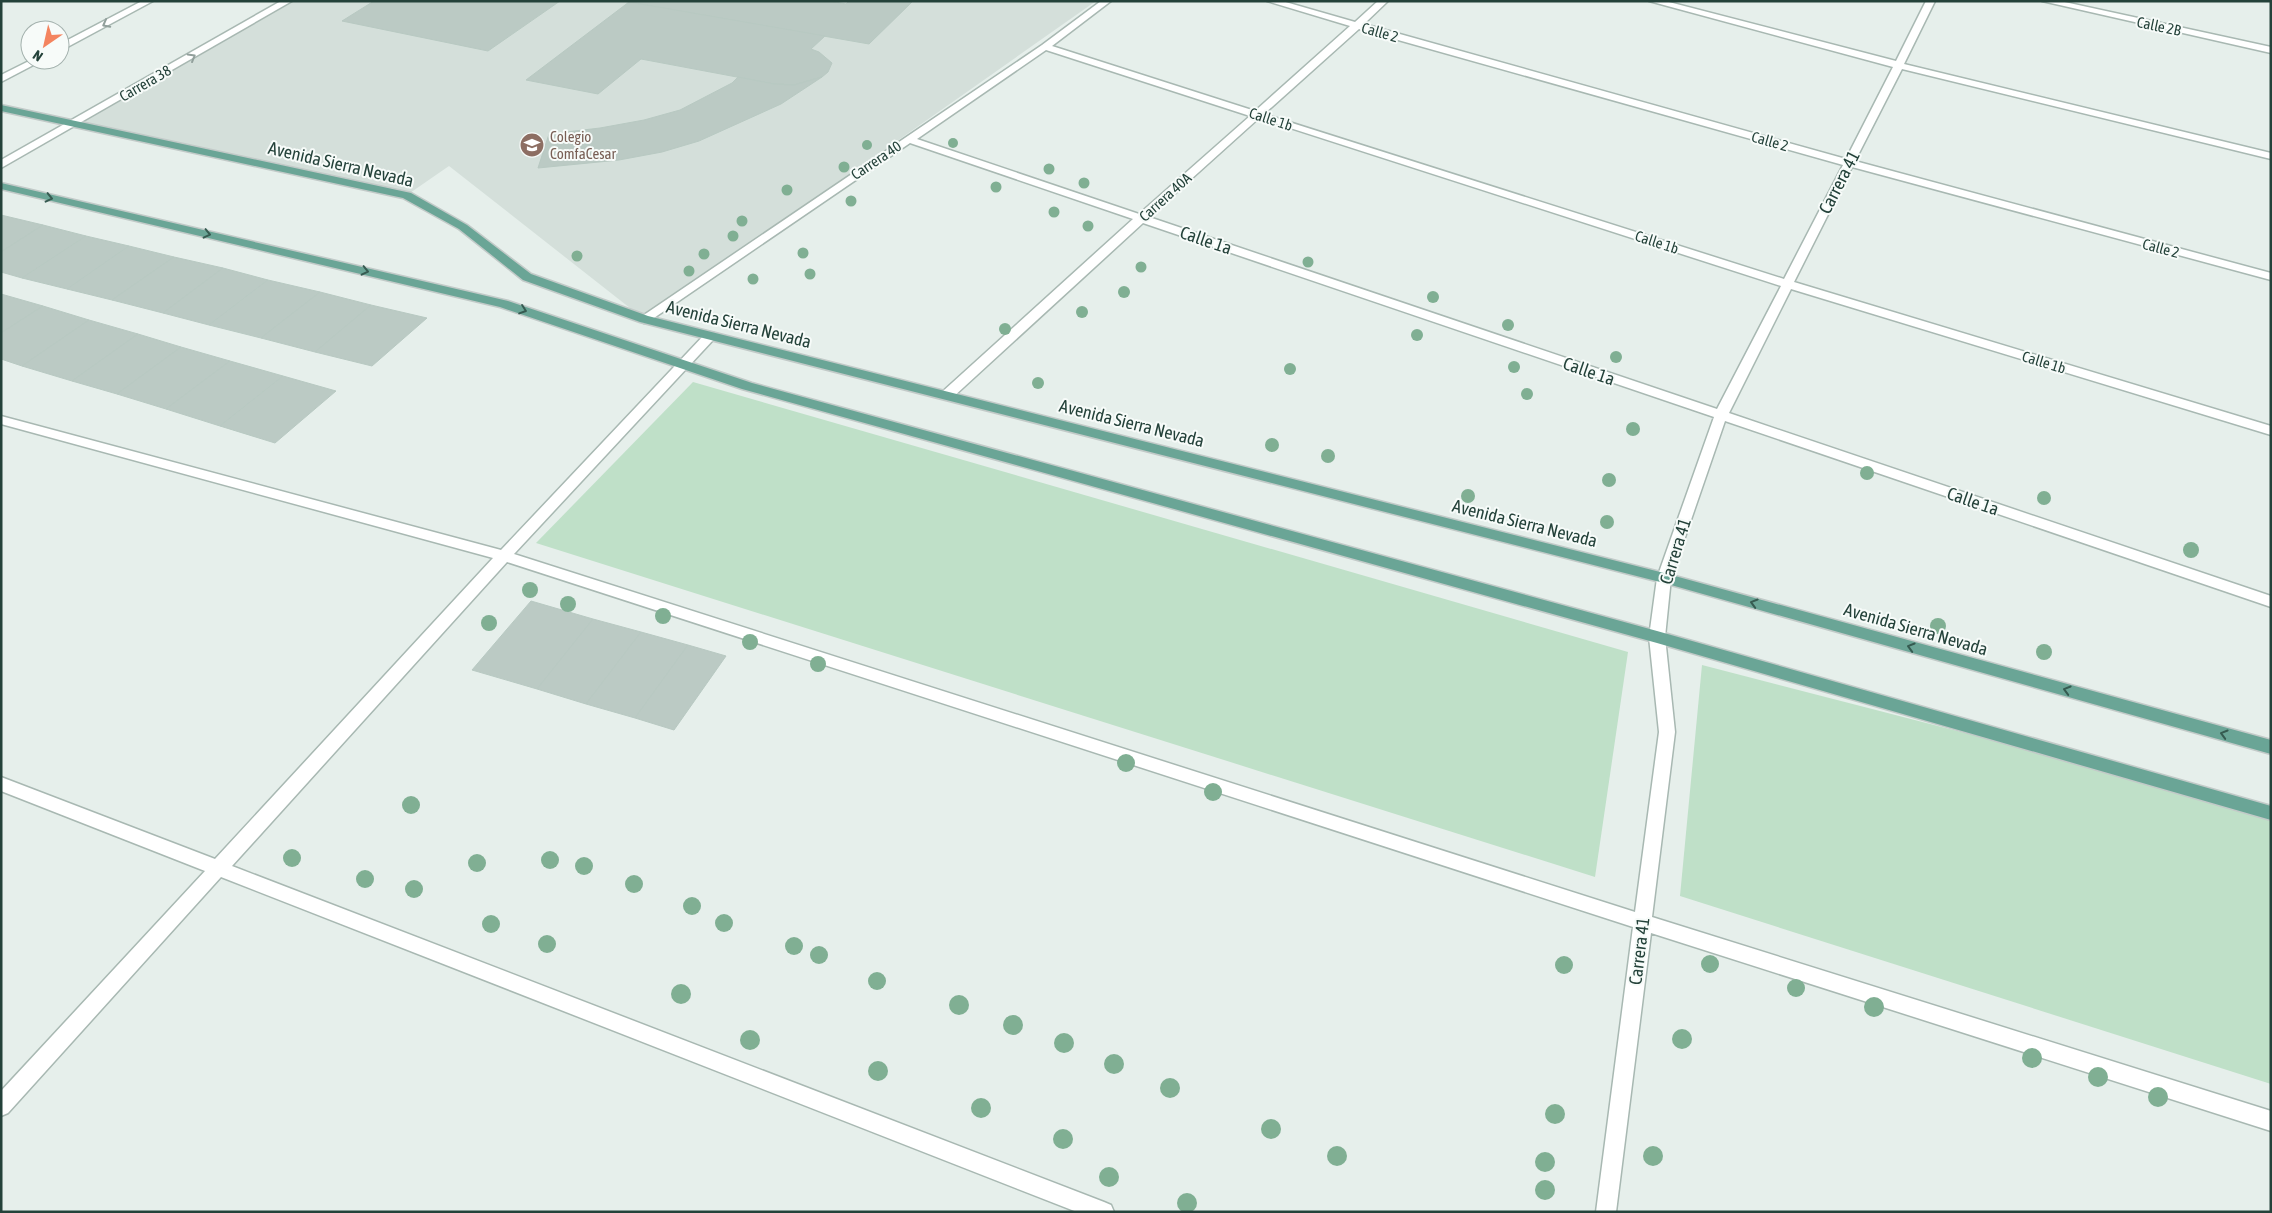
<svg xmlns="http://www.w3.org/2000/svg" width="2272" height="1213" font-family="'Asap Condensed',sans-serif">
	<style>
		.built { fill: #d4dfda }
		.green { fill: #bfe0c8 }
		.building { fill: #bbcac4; stroke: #b8c9c2 }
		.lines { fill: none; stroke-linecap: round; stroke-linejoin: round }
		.minor-casing { stroke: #a8b8b2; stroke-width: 3 }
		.major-casing { stroke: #c2cac8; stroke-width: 3 }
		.minor { fill: #fff; fill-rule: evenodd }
		.major { fill: #6aa596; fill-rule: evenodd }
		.tree { fill: #80af93 }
		.oneway { stroke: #92a09c }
		.oneway2 { stroke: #365b51 }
		.labels { text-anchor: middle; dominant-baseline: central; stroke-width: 4; stroke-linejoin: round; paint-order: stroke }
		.far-street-label { font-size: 15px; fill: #24423a; stroke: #f7fbf9 }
		.far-education-label { font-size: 15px; fill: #785e54; stroke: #f7fbf9; text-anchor: start }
		.street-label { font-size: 18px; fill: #24423a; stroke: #f7fbf9 }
	</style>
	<rect width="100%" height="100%" fill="#e6efeb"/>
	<path class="built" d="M288,1H1096L644,319L449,166L407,195L73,124Z"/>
	<g class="green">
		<path d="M693,382L1628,652L1595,877L536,543Z"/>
		<path d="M1702,665L2271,812V1084L1680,896Z"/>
	</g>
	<g class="building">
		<path d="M374,1H560L488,51L342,21Z"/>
		<path d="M623,1H830L846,4L849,1H913L869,44Z"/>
		<path d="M629,2L825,36L811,49L819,52L832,63L828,72L822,77L794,85L774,84L641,59L598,94L526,80Z"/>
		<path d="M738,77L774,84L794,85L822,77L781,104L699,141L662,152L619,160L538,168L549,134L600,128L644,120L680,110L732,83Z"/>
		<path d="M1,215L43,225L1,252Z"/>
		<path d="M43,225L86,236L22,278L1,272V252Z"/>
		<path d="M86,236L129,246L67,289L22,278Z"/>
		<path d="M129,246L174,257L112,300L67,289Z"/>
		<path d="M174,257L223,268L163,313L112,300Z"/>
		<path d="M223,268L268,280L209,325L163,313Z"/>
		<path d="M268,280L320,292L261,338L209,325Z"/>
		<path d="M320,292L371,305L315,352L261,338Z"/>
		<path d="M1,294L43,306L1,333Z"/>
		<path d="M371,305L427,318L372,366L315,352Z"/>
		<path d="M43,306L89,320L22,366L1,359V333Z"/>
		<path d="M89,320L138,334L72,381L22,366Z"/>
		<path d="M138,334L181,347L117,394L72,381Z"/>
		<path d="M181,347L230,361L166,409L117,394Z"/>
		<path d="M230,361L283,376L220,426L166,409Z"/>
		<path d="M283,376L336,391L275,443L220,426Z"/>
		<path d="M531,601L593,619L537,689L472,670Z"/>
		<path d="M593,619L641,632L586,704L537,689Z"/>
		<path d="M641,632L688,645L635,718L586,704Z"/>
		<path d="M688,645L726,656L674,730L635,718Z"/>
	</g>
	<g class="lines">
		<defs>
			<g id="minor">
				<path d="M142,1H153L60,51V44Z"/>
				<path d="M281,1H292L1,168V160Z"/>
				<path d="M1101,1H1111L1052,46L1255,111L1350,26L1267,1H1282L1355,22L1378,1H1388L1364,24L1846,159L1893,67L1649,1H1665L1896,61L1926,1H1935L1904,64L2271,153V159L1902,69L1855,161L2271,273V280L1852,167L1794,282L2271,426V435L1791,289L1729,413L2271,596V607L1725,421L1671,578L1665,637L1675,732L1652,917L2271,1111V1131L1651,933L1616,1212H1596L1633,927L507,562L232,866L1104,1202L1111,1205L1114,1212H1077L221,877L8,1113L1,1116V1091L205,871L1,791V777L215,859L493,558L1,424V416L501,550L706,333H714L716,336L714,339L514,554L1635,912L1659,732L1649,637L1657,578L1714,417L1143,223L952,398H942L941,395L942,392L1133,219L910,143L648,322L644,323L638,319L1042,45ZM1359,29L1843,165L1784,279L1264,114ZM1046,50L1250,116L1139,214L917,139ZM1259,118L1781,286L1717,409L1149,217Z"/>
				<path d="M2042,1H2060L2271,47V53Z"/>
				<path d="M31,60H43L1,82V75Z"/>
			</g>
			<g id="major">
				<path d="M1,105L411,193L467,225L531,274L648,316L1664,573L2271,740V754L1664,583L640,322L523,280L459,229L403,198L1,111Z"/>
				<path d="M1,183L508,301L752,383L1657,631L2271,806V820L1657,643L742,389L500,307L1,189Z"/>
			</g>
		</defs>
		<use href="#minor" class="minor-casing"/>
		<use href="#major" class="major-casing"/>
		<use href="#minor" class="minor"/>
		<use href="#major" class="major"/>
	</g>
	<g class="tree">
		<circle cx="953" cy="143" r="5"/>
		<circle cx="867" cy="145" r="5"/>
		<circle cx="844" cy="167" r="5.5"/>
		<circle cx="1049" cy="169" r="5.5"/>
		<circle cx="1084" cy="183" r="5.5"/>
		<circle cx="996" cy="187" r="5.5"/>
		<circle cx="787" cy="190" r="5.5"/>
		<circle cx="851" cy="201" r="5.5"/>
		<circle cx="1054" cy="212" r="5.5"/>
		<circle cx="742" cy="221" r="5.5"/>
		<circle cx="1088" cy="226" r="5.5"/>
		<circle cx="733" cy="236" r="5.5"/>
		<circle cx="803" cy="253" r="5.5"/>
		<circle cx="704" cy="254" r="5.5"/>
		<circle cx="577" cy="256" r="5.5"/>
		<circle cx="1308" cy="262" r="5.5"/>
		<circle cx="1141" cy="267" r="5.5"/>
		<circle cx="689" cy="271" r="5.5"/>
		<circle cx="810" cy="274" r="5.5"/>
		<circle cx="753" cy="279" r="5.5"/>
		<circle cx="1124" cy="292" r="6"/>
		<circle cx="1433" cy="297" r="6"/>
		<circle cx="1082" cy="312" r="6"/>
		<circle cx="1508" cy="325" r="6"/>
		<circle cx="1005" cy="329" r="6"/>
		<circle cx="1417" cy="335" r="6"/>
		<circle cx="1616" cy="357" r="6"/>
		<circle cx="1514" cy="367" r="6"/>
		<circle cx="1290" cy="369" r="6"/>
		<circle cx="1038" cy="383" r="6"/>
		<circle cx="1527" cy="394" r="6"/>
		<circle cx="1633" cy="429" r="7"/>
		<circle cx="1272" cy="445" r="7"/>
		<circle cx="1328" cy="456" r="7"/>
		<circle cx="1867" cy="473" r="7"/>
		<circle cx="1609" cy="480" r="7"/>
		<circle cx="1468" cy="496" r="7"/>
		<circle cx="2044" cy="498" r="7"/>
		<circle cx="1607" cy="522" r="7"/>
		<circle cx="2191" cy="550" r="8"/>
		<circle cx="530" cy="590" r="8"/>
		<circle cx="568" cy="604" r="8"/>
		<circle cx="663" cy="616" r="8"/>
		<circle cx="489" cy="623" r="8"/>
		<circle cx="1938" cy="626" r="8"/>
		<circle cx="750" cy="642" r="8"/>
		<circle cx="2044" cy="652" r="8"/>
		<circle cx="818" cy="664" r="8"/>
		<circle cx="1126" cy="763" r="9"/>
		<circle cx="1213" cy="792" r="9"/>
		<circle cx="411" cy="805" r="9"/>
		<circle cx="292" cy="858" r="9"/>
		<circle cx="550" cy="860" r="9"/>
		<circle cx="477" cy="863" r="9"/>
		<circle cx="584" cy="866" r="9"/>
		<circle cx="365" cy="879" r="9"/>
		<circle cx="634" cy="884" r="9"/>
		<circle cx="414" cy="889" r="9"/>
		<circle cx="692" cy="906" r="9"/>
		<circle cx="724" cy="923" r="9"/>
		<circle cx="491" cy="924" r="9"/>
		<circle cx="547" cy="944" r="9"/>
		<circle cx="794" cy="946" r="9"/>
		<circle cx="819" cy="955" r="9"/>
		<circle cx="1710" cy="964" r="9"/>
		<circle cx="1564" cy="965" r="9"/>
		<circle cx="877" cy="981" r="9"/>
		<circle cx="1796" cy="988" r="9"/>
		<circle cx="681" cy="994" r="10"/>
		<circle cx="959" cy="1005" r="10"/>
		<circle cx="1874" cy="1007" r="10"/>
		<circle cx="1013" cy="1025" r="10"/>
		<circle cx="1682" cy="1039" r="10"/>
		<circle cx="750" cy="1040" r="10"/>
		<circle cx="1064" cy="1043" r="10"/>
		<circle cx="2032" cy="1058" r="10"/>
		<circle cx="1114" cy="1064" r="10"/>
		<circle cx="878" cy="1071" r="10"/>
		<circle cx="2098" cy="1077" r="10"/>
		<circle cx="1170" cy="1088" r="10"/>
		<circle cx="2158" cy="1097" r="10"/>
		<circle cx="981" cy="1108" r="10"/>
		<circle cx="1555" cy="1114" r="10"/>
		<circle cx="1271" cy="1129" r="10"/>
		<circle cx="1063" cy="1139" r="10"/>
		<circle cx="1337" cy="1156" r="10"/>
		<circle cx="1653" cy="1156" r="10"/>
		<circle cx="1545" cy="1162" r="10"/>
		<circle cx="1109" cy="1177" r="10"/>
		<circle cx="1545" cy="1190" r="10"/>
		<circle cx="1187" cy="1203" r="10"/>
	</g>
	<defs><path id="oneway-chevron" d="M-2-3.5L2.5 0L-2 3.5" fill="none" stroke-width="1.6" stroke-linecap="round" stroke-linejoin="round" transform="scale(1.25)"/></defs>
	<g class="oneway">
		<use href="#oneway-chevron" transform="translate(106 24) rotate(152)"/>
		<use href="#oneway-chevron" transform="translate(192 57) rotate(-30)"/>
	</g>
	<g class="oneway2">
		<use href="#oneway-chevron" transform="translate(49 198) rotate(13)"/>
		<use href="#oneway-chevron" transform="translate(207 234) rotate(13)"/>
		<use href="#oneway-chevron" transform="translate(365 271) rotate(13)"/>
		<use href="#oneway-chevron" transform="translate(523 310) rotate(19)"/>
		<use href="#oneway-chevron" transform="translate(1754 603) rotate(-164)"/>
		<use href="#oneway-chevron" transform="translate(1911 647) rotate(-164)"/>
		<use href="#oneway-chevron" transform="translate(2067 690) rotate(-164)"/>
		<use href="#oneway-chevron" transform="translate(2224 734) rotate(-164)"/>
	</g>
	<defs>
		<symbol id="school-disc" viewBox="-11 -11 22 22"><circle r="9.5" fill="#8d6e63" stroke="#f7fbf9"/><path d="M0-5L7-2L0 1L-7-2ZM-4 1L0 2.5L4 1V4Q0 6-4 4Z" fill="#fff"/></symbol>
	</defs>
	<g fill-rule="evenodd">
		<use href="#school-disc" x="518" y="131" width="28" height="28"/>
	</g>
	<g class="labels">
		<g class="far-street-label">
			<text transform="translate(2159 26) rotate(12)">Calle 2B</text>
			<text transform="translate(1380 32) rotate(16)">Calle 2</text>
			<text transform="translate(145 83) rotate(-30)">Carrera 38</text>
			<text transform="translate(1271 119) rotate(18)">Calle 1b</text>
			<text transform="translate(1770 141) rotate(16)">Calle 2</text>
			<text transform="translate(876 160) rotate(-34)">Carrera 40</text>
			<text transform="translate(1165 197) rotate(-42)">Carrera 40A</text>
			<text transform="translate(1657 242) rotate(18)">Calle 1b</text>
			<text transform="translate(2161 248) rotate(15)">Calle 2</text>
			<text transform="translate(2044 362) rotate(17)">Calle 1b</text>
		</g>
		<g class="far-education-label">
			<text x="550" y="136">Colegio<tspan x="550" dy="17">ComfaCesar</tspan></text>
		</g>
		<g class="street-label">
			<text transform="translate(341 164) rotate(13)">Avenida Sierra Nevada</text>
			<text transform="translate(1839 182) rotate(-63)">Carrera 41</text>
			<text transform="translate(1206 240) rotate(19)">Calle 1a</text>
			<text transform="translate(739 324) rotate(14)">Avenida Sierra Nevada</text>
			<text transform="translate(1589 371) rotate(19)">Calle 1a</text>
			<text transform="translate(1132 423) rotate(14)">Avenida Sierra Nevada</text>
			<text transform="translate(1973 501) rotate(19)">Calle 1a</text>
			<text transform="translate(1525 523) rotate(14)">Avenida Sierra Nevada</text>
			<text transform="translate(1675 551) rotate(-73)">Carrera 41</text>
			<text transform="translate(1916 629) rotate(16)">Avenida Sierra Nevada</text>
			<text transform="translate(1639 951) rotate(-83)">Carrera 41</text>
		</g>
	</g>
	<rect width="2272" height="1213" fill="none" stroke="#24423a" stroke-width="5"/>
	<g transform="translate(45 45) rotate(214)"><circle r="24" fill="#f7fbf9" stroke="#a3b1ad"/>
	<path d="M0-4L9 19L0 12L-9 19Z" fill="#f4845f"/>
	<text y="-8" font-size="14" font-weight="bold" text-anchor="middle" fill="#24423a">N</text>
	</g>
</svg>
